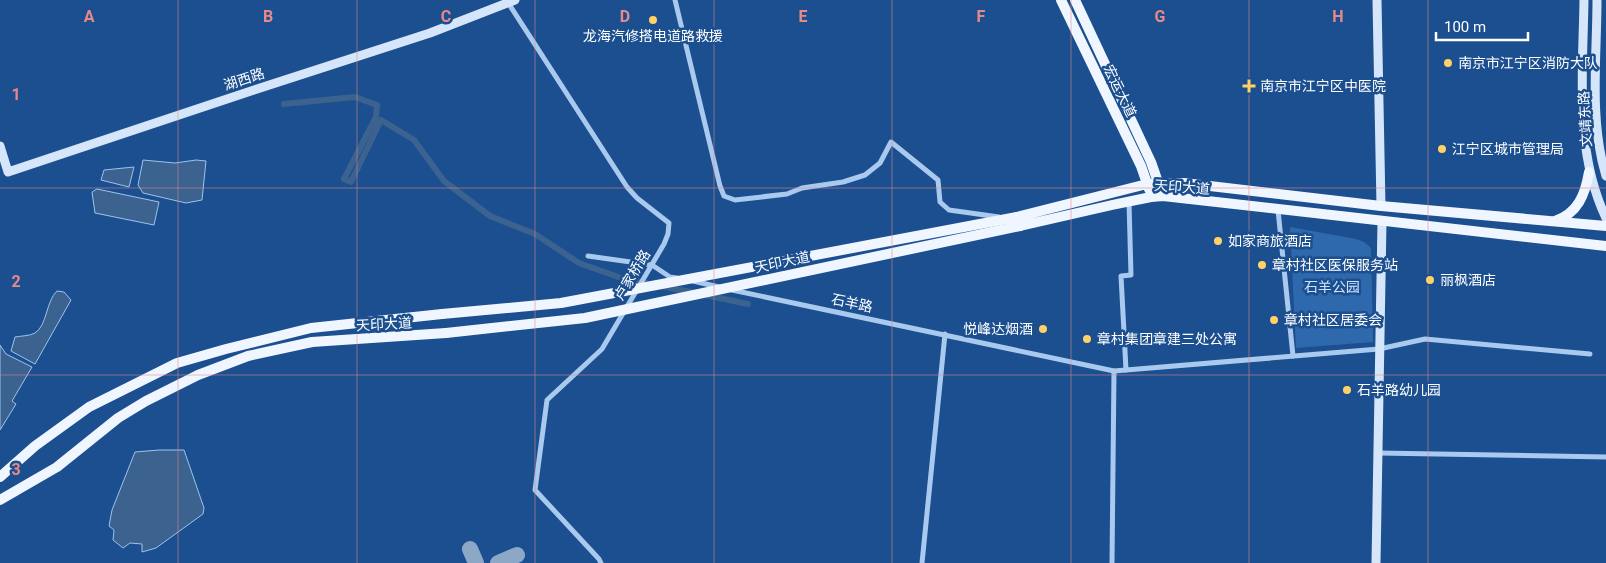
<svg xmlns="http://www.w3.org/2000/svg" width="1606" height="563" font-family="Roboto,'Noto Sans SC',sans-serif">
	<style>
		.green { fill: #2e69ad }
		.water { fill: #3c6290; stroke: #9cc4f0 }
		.lines { fill: none; stroke-linecap: round; stroke-linejoin: round }
		.canal { stroke: #3c6290; stroke-width: 6 }
		.taxiway { stroke: #8da7c7; stroke-width: 16 }
		.street { stroke: #a9c9ee; stroke-width: 5 }
		.secondary { stroke: #d6e6fa; stroke-width: 9 }
		.primary { stroke: #f0f6ff; stroke-width: 10 }
		.primary-bridge { stroke: #f0f6ff; stroke-width: 10 }
		.grid { fill: none; stroke: #e88989; stroke-width: 1; stroke-opacity: 0.55 }
		.poi-dot { fill: #ffd166; stroke: #1b4f8f; stroke-width: 2 }
		.labels { text-anchor: middle; dominant-baseline: central; stroke-width: 5; stroke-linejoin: round; paint-order: stroke }
		.poi-label { font-size: 14px; fill: #fff; stroke: #1b4f8f; text-anchor: start }
		.street-label { font-size: 14px; fill: #fff; stroke: #1b4f8f }
		.park-label { font-size: 14px; fill: #cfe3fa; stroke: #1b4f8f }
		.grid-label { font-size: 16px; text-anchor: middle; font-weight: bold; fill: #e88989; stroke: #1b4f8f; stroke-width: 5; stroke-linejoin: round; paint-order: stroke }
	</style>
	<rect width="100%" height="100%" fill="#1b4f8f"/>
	<path class="green" d="M1290,227L1356,239L1364,242L1371,248L1373,342L1296,348Z"/>
	<g class="water">
		<path d="M143,160L175,163L196,160L206,161L202,200L186,203L143,193L138,185Z"/>
		<path d="M134,167L129,187L101,180L104,170Z"/>
		<path d="M97,189L159,202L154,225L95,213L92,192Z"/>
		<path d="M57,291L64,292L71,300L35,364L11,351L15,337C20,336 30,336 35,333C47,326 46,301 57,291Z"/>
		<path d="M0,345L6,354L32,367L12,401L16,404L0,430Z"/>
		<path d="M159,450H184L204,508L203,514L156,548L142,552V544L130,543L123,548L113,540L114,530L109,526L112,510L135,452Z"/>
	</g>
	<g class="lines">
		<g class="canal">
			<path d="M284,104L355,97L377,105L376,117L344,179L351,182L381,120L414,140L444,181L490,216L535,234L579,263L621,278L646,283"/>
			<path d="M661,286L695,293"/>
			<path d="M705,295L748,304"/>
		</g>
		<g class="taxiway">
			<path d="M470,549L476,563"/>
			<path d="M498,563L517,555"/>
		</g>
		<g class="street">
			<path d="M675,0L720,186L724,196L735,200L787,194L802,188L843,182L865,175L880,163L891,142L938,180L940,202L949,210L999,217"/>
			<path d="M507,1L627,187L637,198L669,223L668,234L664,244L602,349L547,400L535,490L599,559L601,563"/>
			<path d="M1278,210L1293,356"/>
			<path d="M588,256L652,265L670,277L677,278"/>
			<path d="M693,281L719,287"/>
			<path d="M732,290L1114,371L1379,349L1425,339L1590,354"/>
			<path d="M1126,370L1121,276L1131,275L1129,202"/>
			<path d="M1378,453L1606,457"/>
			<path d="M922,563L945,334"/>
			<path d="M1112,563L1114,371"/>
		</g>
		<g class="secondary">
			<path d="M1377,0L1381,206"/>
			<path d="M1584,0C1583,73 1574,151 1606,218"/>
			<path d="M1597,0C1597,58 1589,120 1606,176"/>
			<path d="M0,146L8,172L254,90L430,33L515,0"/>
			<path d="M1376,563L1382,222"/>
		</g>
		<g class="primary">
			<path d="M1061,0L1141,166L1149,189"/>
			<path d="M1075,0L1151,162L1160,188"/>
			<path d="M1555,221C1578,213 1585,195 1589,172"/>
			<path d="M1606,226L1381,206L1184,183L1147,184L1017,217L1020,226L1112,205L1151,197L1163,196L1606,246"/>
			<path d="M0,477L35,446L89,407L177,363L226,349L311,328L442,314"/>
			<path d="M0,500L57,467L118,418L146,401L198,375L248,356L312,342L446,333"/>
		</g>
		<g class="primary-bridge">
			<path d="M442,314L561,303L1017,217"/>
			<path d="M446,333L585,318L1020,226"/>
		</g>
	</g>
	<path class="grid" d="M178,0V563M357,0V563M535,0V563M714,0V563M892,0V563M1071,0V563M1249,0V563M1428,0V563M0,188H1606M0,375H1606"/>
	<g class="poi-dot">
		<circle cx="653" cy="20" r="5"/>
		<circle cx="1448" cy="63" r="5"/>
		<path d="M1246.5 78.5h5v5h5v5h-5v5h-5v-5h-5v-5h5z"/>
		<circle cx="1442" cy="149" r="5"/>
		<circle cx="1218" cy="241" r="5"/>
		<circle cx="1262" cy="265" r="5"/>
		<circle cx="1430" cy="280" r="5"/>
		<circle cx="1274" cy="320" r="5"/>
		<circle cx="1043" cy="329" r="5"/>
		<circle cx="1087" cy="339" r="5"/>
		<circle cx="1347" cy="390" r="5"/>
	</g>
	<g class="labels">
		<g class="poi-label">
			<text x="653" y="36" text-anchor="middle">龙海汽修搭电道路救援</text>
			<text x="1458" y="63">南京市江宁区消防大队</text>
			<text x="1260" y="86">南京市江宁区中医院</text>
			<text x="1452" y="149">江宁区城市管理局</text>
			<text x="1228" y="241">如家商旅酒店</text>
			<text x="1272" y="265">章村社区医保服务站</text>
			<text x="1440" y="280">丽枫酒店</text>
			<text x="1284" y="320">章村社区居委会</text>
			<text x="1033" y="329" text-anchor="end">悦峰达烟酒</text>
			<text x="1097" y="339">章村集团章建三处公寓</text>
			<text x="1357" y="390">石羊路幼儿园</text>
		</g>
		<g class="street-label">
			<text transform="translate(244 79) rotate(-18)">湖西路</text>
			<text transform="translate(1120 91) rotate(64)">宏运大道</text>
			<text transform="translate(1585 119) rotate(-93)">文靖东路</text>
			<text transform="translate(1182 187) rotate(4)">天印大道</text>
			<text transform="translate(782 262) rotate(-12)">天印大道</text>
			<text transform="translate(632 275) rotate(-59)">卢家桥路</text>
			<text transform="translate(852 303) rotate(12)">石羊路</text>
			<text transform="translate(384 324) rotate(-3)">天印大道</text>
		</g>
		<g class="park-label">
			<text x="1332" y="287">石羊公园</text>
		</g>
	</g>
	<g class="grid-label">
		<text x="89" y="22">A</text>
		<text x="268" y="22">B</text>
		<text x="446" y="22">C</text>
		<text x="625" y="22">D</text>
		<text x="803" y="22">E</text>
		<text x="981" y="22">F</text>
		<text x="1160" y="22">G</text>
		<text x="1338" y="22">H</text>
		<text x="16" y="100">1</text>
		<text x="16" y="287">2</text>
		<text x="16" y="475">3</text>
	</g>
	<path d="M1436 32v8h92v-8" fill="none" stroke="#ffffff" stroke-width="2.5"/>
	<text x="1444" y="32" font-size="15" fill="#ffffff" stroke="#1b4f8f" stroke-width="4" paint-order="stroke">100 m</text>
</svg>
